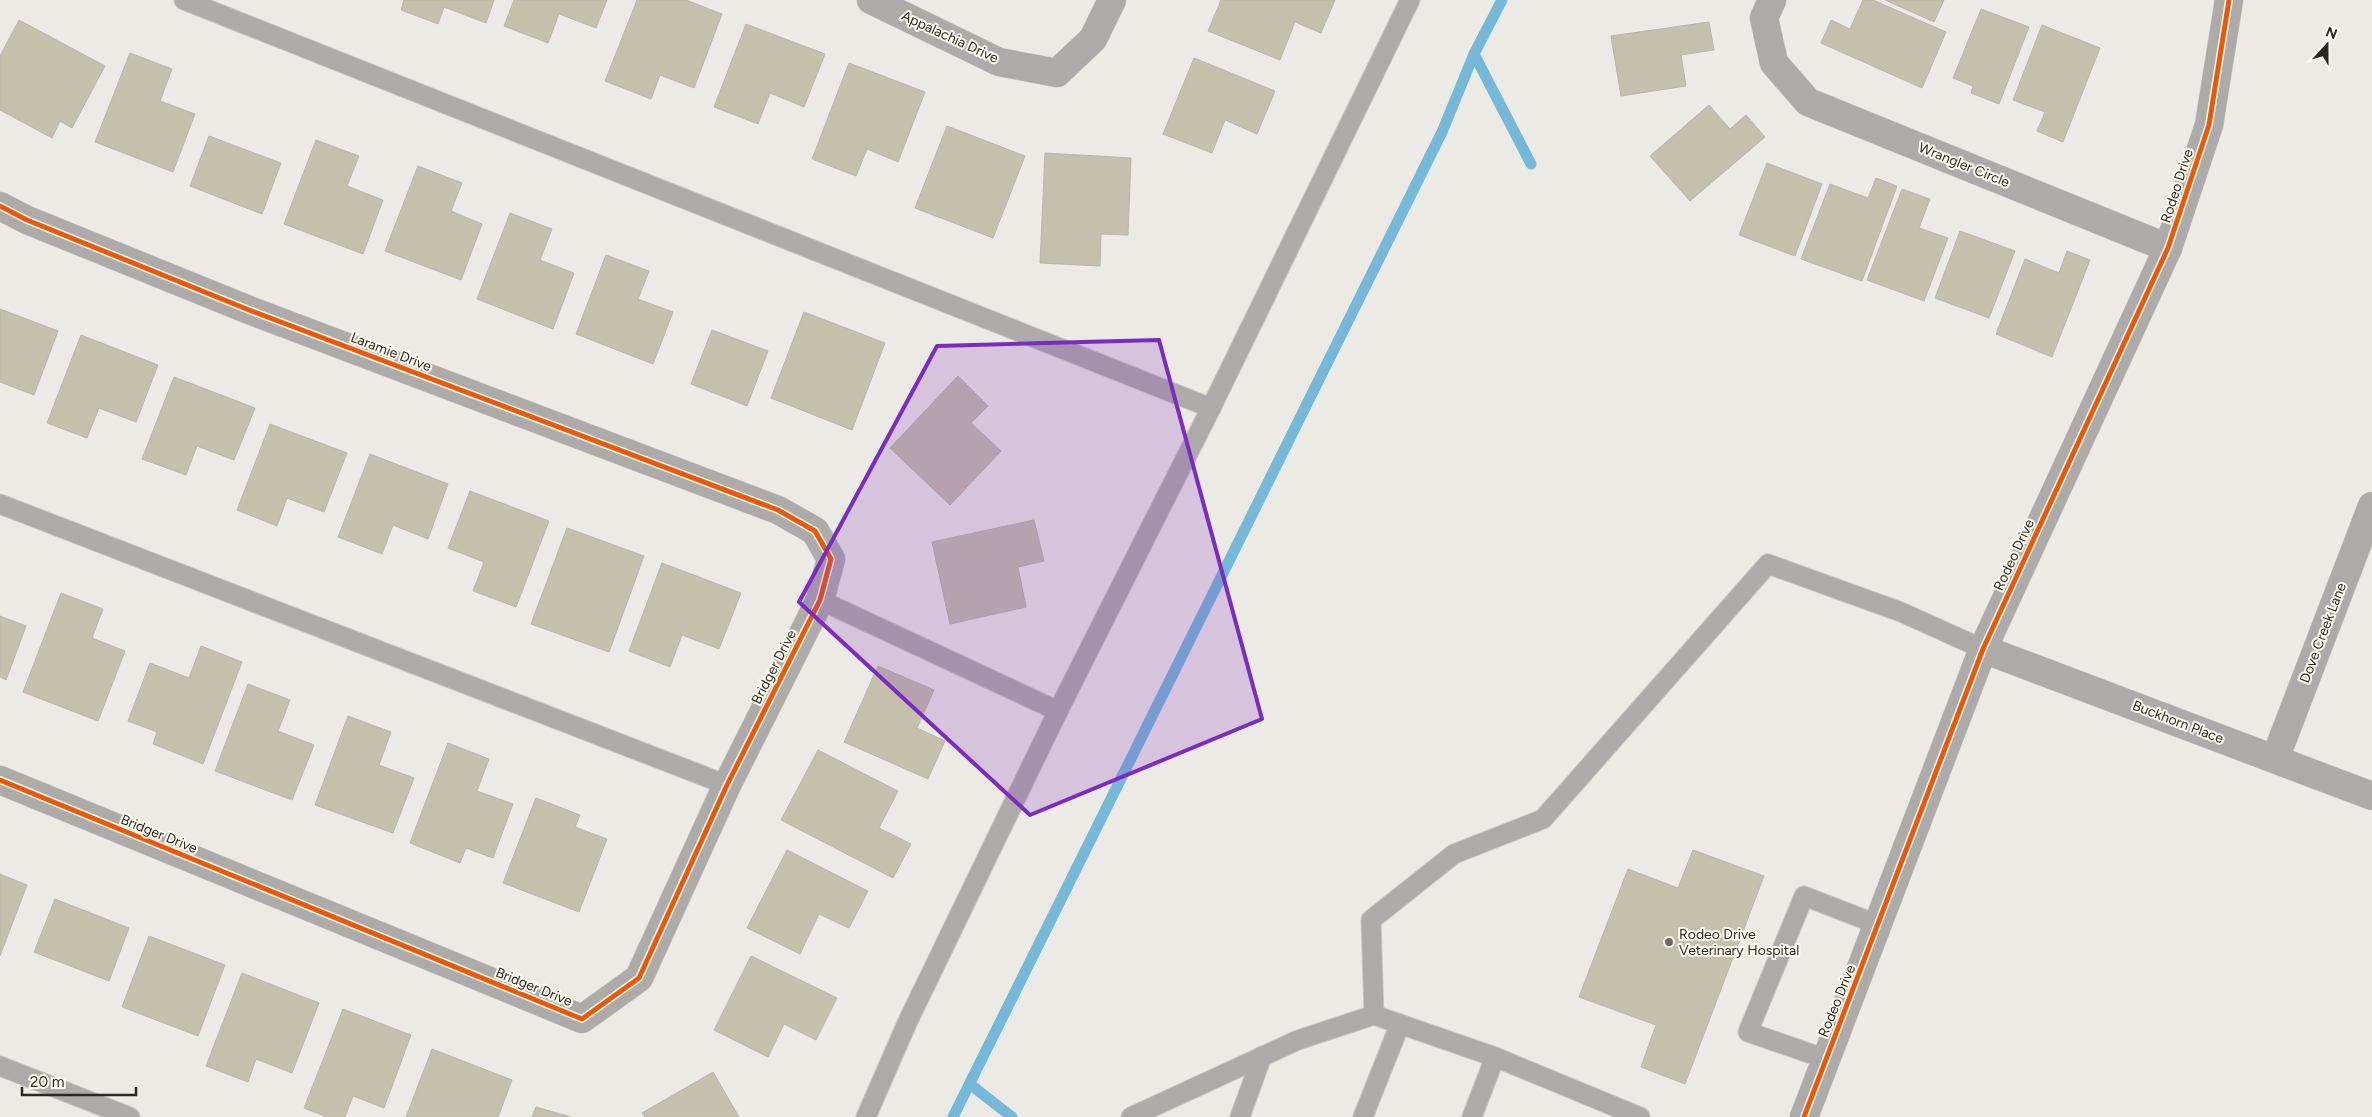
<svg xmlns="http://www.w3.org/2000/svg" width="2372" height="1117" font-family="Figtree,sans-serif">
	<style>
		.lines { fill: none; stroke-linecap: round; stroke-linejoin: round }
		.stream { stroke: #76b8d8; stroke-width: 11 }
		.building { fill: #c5c0ab; stroke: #b6b5b0 }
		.service-casing { stroke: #c8c6c2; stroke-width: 21 }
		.minor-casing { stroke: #c8c6c2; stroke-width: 29 }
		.tertiary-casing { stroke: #c8c6c2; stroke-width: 29 }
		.service { stroke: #adaba9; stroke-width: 19 }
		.minor { stroke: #adaba9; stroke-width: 28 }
		.tertiary { stroke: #adaba9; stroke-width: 28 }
		.cycleway-casing { stroke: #fdfaed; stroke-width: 8 }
		.cycleway { stroke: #e8590c; stroke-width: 5 }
		.marked { fill: #7b2cbf; fill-opacity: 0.2; stroke: #7b2cbf; stroke-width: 4; stroke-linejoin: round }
		.poi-dot { fill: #6d6c67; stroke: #fdfaed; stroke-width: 2 }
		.labels { text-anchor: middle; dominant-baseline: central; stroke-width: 4; stroke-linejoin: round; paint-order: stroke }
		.street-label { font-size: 14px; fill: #292824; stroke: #fdfaed }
		.poi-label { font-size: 14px; fill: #292824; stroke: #fdfaed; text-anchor: start }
	</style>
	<rect width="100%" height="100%" fill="#eceae4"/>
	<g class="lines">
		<g class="stream">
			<path d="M1474,54L1531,164"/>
			<path d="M971,1085L1012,1117"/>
			<path d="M953,1117L1442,132L1474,54L1502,0"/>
		</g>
	</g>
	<g class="building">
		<path d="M404,0H494L486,23L444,7L438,24L401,10Z"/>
		<path d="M514,0H607L596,28L559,14L548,43L504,26Z"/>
		<path d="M637,0H686L722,14L694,88L660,75L651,99L605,81Z"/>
		<path d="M1221,0H1335L1321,33L1295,22L1280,60L1208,31Z"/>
		<path d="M1863,0H1873L1946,32L1922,88L1821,43L1831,20L1850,29Z"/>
		<path d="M1885,0H1944L1934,22Z"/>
		<path d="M1981,9L2029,27L1999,104L1971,93L1973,86L1953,78Z"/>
		<path d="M19,20L105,66L72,128L60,121L52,138L0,110V56Z"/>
		<path d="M1709,22L1714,50L1681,55L1686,86L1621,96L1611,36Z"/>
		<path d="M746,24L825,54L804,107L770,93L758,124L714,107Z"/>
		<path d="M2042,25L2100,48L2063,142L2037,131L2045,112L2013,100Z"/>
		<path d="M130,53L172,69L160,101L195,114L173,172L95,142Z"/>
		<path d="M1194,58L1275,91L1257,134L1225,120L1212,153L1163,134Z"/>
		<path d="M849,63L925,92L898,162L867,149L856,176L812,159Z"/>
		<path d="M1709,105L1730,129L1746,115L1765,137L1690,201L1650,156Z"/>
		<path d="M947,126L1025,156L993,238L915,208Z"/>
		<path d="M209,136L281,163L262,214L190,186Z"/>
		<path d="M316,140L359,156L347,186L383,200L363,254L284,224Z"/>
		<path d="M1045,153L1131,158L1128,235L1101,234L1100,266L1040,263Z"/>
		<path d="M1767,163L1822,184L1795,256L1739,235Z"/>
		<path d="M418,166L462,183L451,211L482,224L461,280L385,251Z"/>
		<path d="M1876,178L1897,186L1862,281L1801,259L1830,184L1868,198Z"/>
		<path d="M1902,189L1930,199L1919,228L1948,238L1924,301L1867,280Z"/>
		<path d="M510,213L552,229L540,260L574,273L553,329L477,299Z"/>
		<path d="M1960,231L2015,251L1989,318L1935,298Z"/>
		<path d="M2067,251L2090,260L2052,357L1996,334L2025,259L2059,273Z"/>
		<path d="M606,255L649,271L638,299L673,312L653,364L576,334Z"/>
		<path d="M0,309L58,331L34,395L0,382Z"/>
		<path d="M804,312L885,343L852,430L771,398Z"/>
		<path d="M712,330L768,351L747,406L691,384Z"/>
		<path d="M81,335L158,365L136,422L99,408L87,438L47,423Z"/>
		<path d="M958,376L988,406L971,423L1001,451L950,505L890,448Z"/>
		<path d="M174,377L255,408L234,460L197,446L186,475L142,459Z"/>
		<path d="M270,424L347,453L324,512L287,498L277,526L237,510Z"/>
		<path d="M370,454L448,484L428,539L393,525L382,554L338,537Z"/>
		<path d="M470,491L549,521L516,607L473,591L484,562L448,548Z"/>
		<path d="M1034,520L1044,561L1018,567L1026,607L950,624L932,542Z"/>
		<path d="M567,528L644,556L609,652L531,624Z"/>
		<path d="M662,563L741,593L719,649L682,635L670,667L629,651Z"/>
		<path d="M61,593L103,609L92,638L125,651L98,721L23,692Z"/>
		<path d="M0,616L26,626L6,680L0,677Z"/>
		<path d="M201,646L242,662L203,764L153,744L157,732L128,721L150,663L189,678Z"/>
		<path d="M878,666L934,690L917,728L945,741L928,779L844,742Z"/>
		<path d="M248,684L290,700L278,731L314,745L292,800L215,771Z"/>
		<path d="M348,716L391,732L379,765L414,778L393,833L315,805Z"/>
		<path d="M448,743L489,759L477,791L513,804L493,858L466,848L460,863L410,843Z"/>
		<path d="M818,750L898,791L879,828L911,844L893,878L781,820Z"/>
		<path d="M536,798L580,815L575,827L607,839L579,912L503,883Z"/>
		<path d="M787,850L868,891L849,928L819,914L800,954L747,928Z"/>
		<path d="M1693,850L1764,876L1685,1084L1641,1067L1656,1025L1579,997L1628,869L1678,888Z"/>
		<path d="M0,874L27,885L0,956Z"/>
		<path d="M55,899L129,928L109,981L34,952Z"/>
		<path d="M149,936L225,965L198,1036L122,1007Z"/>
		<path d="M751,956L837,998L816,1040L784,1024L768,1057L714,1030Z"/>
		<path d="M242,973L319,1003L292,1073L256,1059L248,1082L206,1066Z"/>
		<path d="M343,1009L411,1035L384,1108L353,1096L345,1117H327L304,1108Z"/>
		<path d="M432,1049L512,1080L498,1117H406Z"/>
		<path d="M713,1072L739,1117H645L642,1113Z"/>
		<path d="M536,1107L571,1117H532Z"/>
	</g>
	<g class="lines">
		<defs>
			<g id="service">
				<path d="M184,0L1211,408L1058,711"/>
				<path d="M1211,408L1410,0"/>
				<path d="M0,504L727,785"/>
				<path d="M820,600L1058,711L908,1021L866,1117"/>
				<path d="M1374,1015L1371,920L1454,854L1543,819L1768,564L1901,612L1983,649"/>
				<path d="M1495,1057L1640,1117"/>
				<path d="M1826,1059L1748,1032L1804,896L1879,925"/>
				<path d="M0,1066L130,1117"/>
				<path d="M1131,1117L1298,1040L1374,1015L1495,1057L1472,1117"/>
				<path d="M1240,1117L1262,1056"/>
				<path d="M1363,1117L1400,1024"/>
			</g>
			<g id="minor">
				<path d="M871,0L999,62L1057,73L1093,39L1112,0"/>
				<path d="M1772,0L1764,18L1774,63L1808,102L2168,248"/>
				<path d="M0,206L27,220L249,310L778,510L815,531L831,559L820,600L727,785L639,978L582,1019L0,780"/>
				<path d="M1983,649L2372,796"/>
				<path d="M2275,759L2372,506"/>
			</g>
			<path id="tertiary" d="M1804,1117L1983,649L2168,248L2209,125L2229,0"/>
		</defs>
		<use href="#service" class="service-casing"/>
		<use href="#minor" class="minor-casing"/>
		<use href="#tertiary" class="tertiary-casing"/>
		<use href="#service" class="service"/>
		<use href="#minor" class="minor"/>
		<use href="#tertiary" class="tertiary"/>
		<defs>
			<g id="cycleway">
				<path d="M0,206L27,220L249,310L778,510L815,531L831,559L820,600L727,785L639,978L582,1019L0,780"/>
				<path d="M1804,1117L1983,649L2168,248L2209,125L2229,0"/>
			</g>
		</defs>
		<use href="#cycleway" class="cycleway-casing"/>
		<use href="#cycleway" class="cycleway"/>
	</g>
	<path class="marked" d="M1159,340L1262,719L1030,815L799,602L937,346Z"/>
	<circle class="poi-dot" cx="1669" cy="942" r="5"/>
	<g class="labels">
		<g class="street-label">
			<text transform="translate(950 37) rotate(25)">Appalachia Drive</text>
			<text transform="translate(1964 165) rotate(22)">Wrangler Circle</text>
			<text transform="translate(2177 186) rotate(-72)">Rodeo Drive</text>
			<text transform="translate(391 352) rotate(21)">Laramie Drive</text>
			<text transform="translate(2014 555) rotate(-65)">Rodeo Drive</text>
			<text transform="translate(2323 633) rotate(-69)">Dove Creek Lane</text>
			<text transform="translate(774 667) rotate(-63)">Bridger Drive</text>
			<text transform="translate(2178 722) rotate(21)">Buckhorn Place</text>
			<text transform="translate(159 834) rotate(22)">Bridger Drive</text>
			<text transform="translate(534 987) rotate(22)">Bridger Drive</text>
			<text transform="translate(1837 1001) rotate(-68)">Rodeo Drive</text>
		</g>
		<g class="poi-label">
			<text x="1679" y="934">Rodeo Drive<tspan x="1679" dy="16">Veterinary Hospital</tspan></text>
		</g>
	</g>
	<g transform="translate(2327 45) rotate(21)" stroke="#fdfaed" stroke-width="4" paint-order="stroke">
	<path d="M0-4L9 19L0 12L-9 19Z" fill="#292824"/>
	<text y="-8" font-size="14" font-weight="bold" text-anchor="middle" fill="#292824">N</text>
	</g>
	<path d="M22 1087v8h114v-8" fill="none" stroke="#292824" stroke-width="2.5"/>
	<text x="30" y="1087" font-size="15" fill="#292824" stroke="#fdfaed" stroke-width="4" paint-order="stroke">20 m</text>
</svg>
